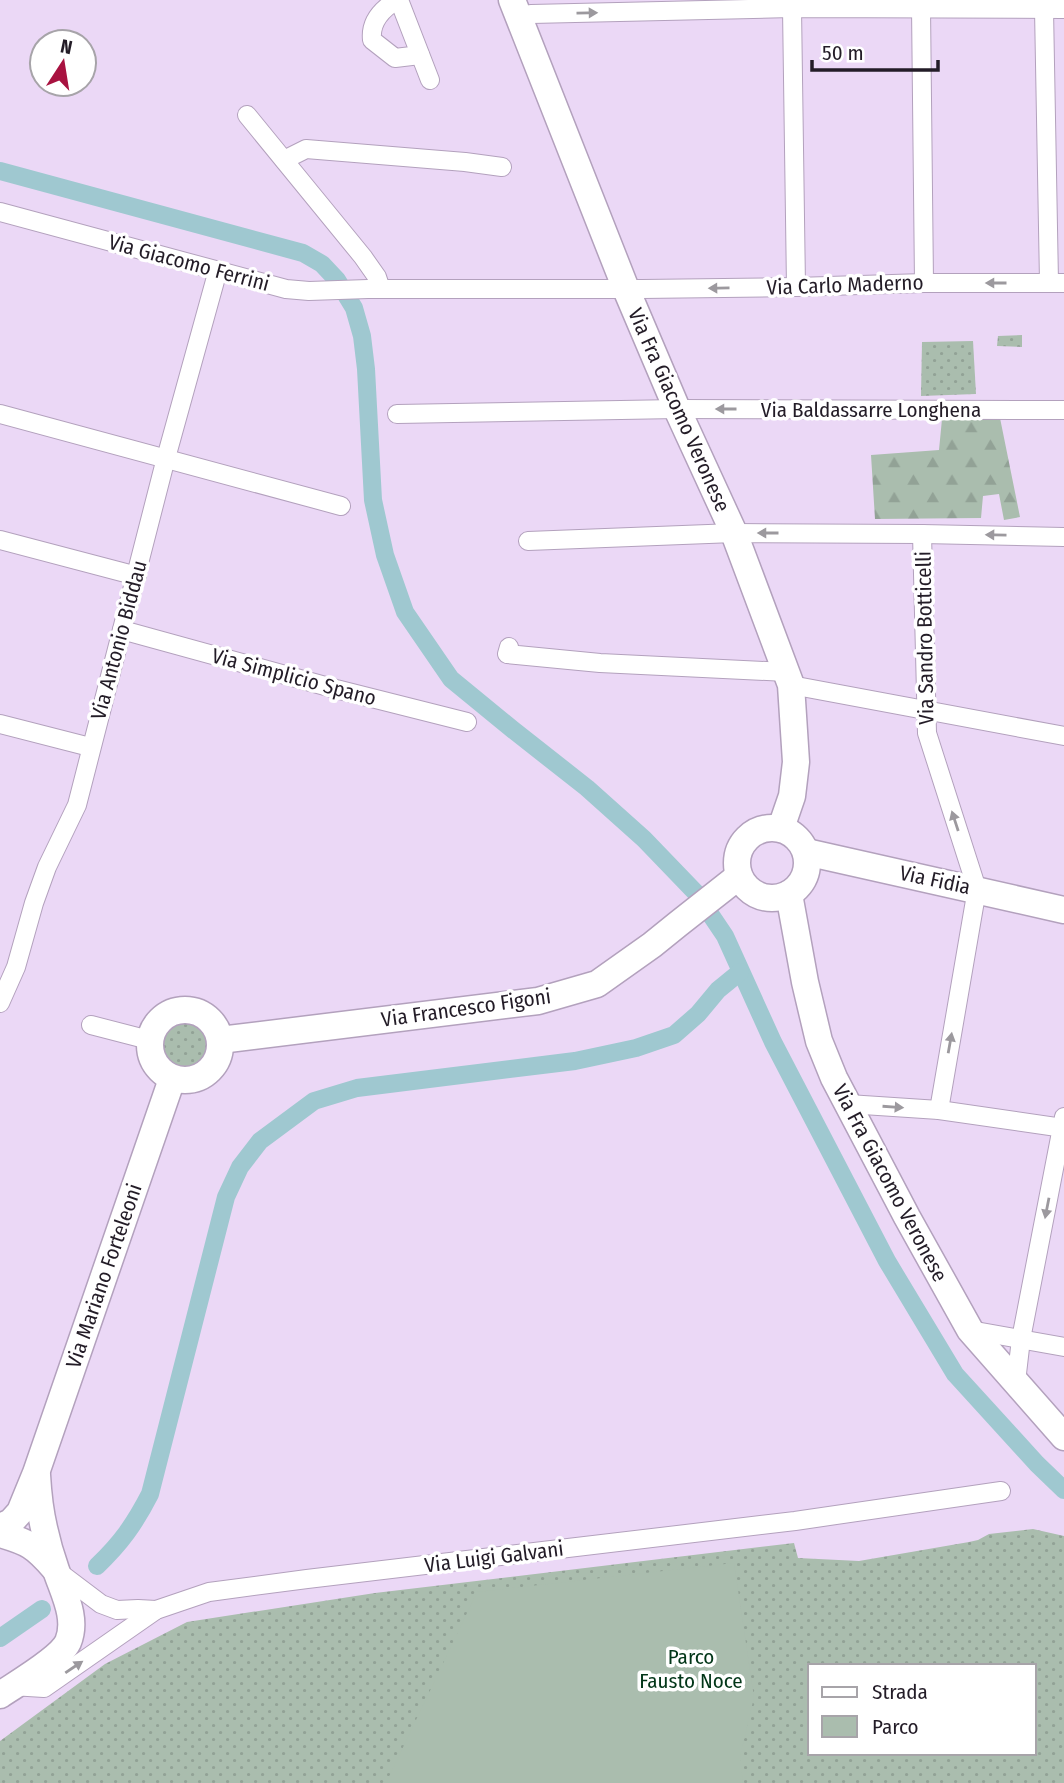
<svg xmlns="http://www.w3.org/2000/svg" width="1064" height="1783" font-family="'Fira Sans Condensed',sans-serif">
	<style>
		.green { fill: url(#green-dots); fill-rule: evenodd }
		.forest { fill: url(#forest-firs) }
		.pitch { fill: #aabdae }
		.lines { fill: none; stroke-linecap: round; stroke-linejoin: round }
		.canal { stroke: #9fc8d0; stroke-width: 18 }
		.street-casing { stroke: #b3a1bd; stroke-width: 20 }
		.secondary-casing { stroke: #b3a1bd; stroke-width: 29 }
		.street { stroke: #fff; stroke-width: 18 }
		.secondary { stroke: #fff; stroke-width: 26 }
		.oneway { fill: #9c999e }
		.labels { text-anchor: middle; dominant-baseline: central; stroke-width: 7; stroke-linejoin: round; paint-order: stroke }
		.street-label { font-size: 21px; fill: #231c27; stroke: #fff }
		.park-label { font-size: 21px; fill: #023618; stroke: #fff }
	</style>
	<defs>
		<pattern id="green-dots" width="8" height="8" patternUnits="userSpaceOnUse" patternTransform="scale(1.75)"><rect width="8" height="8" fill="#aabdae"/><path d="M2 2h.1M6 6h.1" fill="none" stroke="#92a296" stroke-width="1.8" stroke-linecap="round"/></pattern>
		<pattern id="forest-firs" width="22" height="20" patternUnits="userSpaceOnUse" patternTransform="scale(1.75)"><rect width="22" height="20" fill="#aabdae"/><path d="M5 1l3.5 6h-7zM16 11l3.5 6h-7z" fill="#92a296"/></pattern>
	</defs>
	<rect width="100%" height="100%" fill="#ebd8f6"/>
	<g class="green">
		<path d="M1022,335V347L997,346L998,336Z"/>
		<path d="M973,341L976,394L921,396L922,342Z"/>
		<circle cx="185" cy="1045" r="26"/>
		<path d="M1033,1529L1064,1536V1783H0V1741L105,1664L187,1622L375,1593L794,1543L798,1558L859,1561L969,1542L978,1540L989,1534ZM810,1666H1034V1753H810Z"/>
	</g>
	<path class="forest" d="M1000,418L1020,517L1004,520L999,494L983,496L981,518L875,519L871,455L939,450L942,419Z"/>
	<path class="pitch" d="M734,1563L754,1697L740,1757L743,1783H386L477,1592Z"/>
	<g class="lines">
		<g class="canal">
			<path d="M0,171L303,253L322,264L337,280L354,308L362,336L366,369L373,500L385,555L405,612L451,679L512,729L587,788L644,839L696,893L725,936L773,1042L887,1261L955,1374L1037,1464L1064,1490"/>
			<path d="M97,1566C121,1543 134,1525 150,1494L226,1197L240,1167L260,1141L314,1101L357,1088L575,1061L636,1048L674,1035L698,1014L718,990L740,972"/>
			<path d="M0,1638L42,1609"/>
		</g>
		<defs>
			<g id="street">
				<path d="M397,0C382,9 370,22 372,40L395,58L420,55"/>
				<path d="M399,0L430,80"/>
				<path d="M921,7L924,283"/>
				<path d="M792,8L796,287"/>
				<path d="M1044,9L1049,282"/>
				<path d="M519,17L531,14L792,8L1064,9"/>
				<path d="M247,115L363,257L377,277L381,289"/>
				<path d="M284,160L306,149L465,162L502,167"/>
				<path d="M0,212L286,289L309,291L368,289H642L796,287L924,283H1064"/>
				<path d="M0,414L341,506"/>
				<path d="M397,414L677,409L1064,410"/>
				<path d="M922,534L927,733L977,889L939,1110"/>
				<path d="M0,540L137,576"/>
				<path d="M528,541L734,533L922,534L1064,537"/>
				<path d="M122,630L336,689L467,722"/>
				<path d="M509,647L507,654L600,663L786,672"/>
				<path d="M791,685L1064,736"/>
				<path d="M0,724L90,747"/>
				<path d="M0,1003L16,967L34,903L47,867L77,805L166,458L218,270"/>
				<path d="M91,1025L149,1040"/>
				<path d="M848,1104L939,1110L1064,1128"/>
				<path d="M970,1330L1064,1347"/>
				<path d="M1016,1382L1021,1339L1064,1117"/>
				<path d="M56,1570L101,1604L117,1610L138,1609L156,1610"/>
				<path d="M12,1686L44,1688L156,1610L209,1592L307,1579L795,1521L1001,1491"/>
			</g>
			<g id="secondary">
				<path d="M512,0L626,289L677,409L734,533L791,685L796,762L792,796L781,828"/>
				<circle cx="772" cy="863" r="35"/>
				<path d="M806,852L1064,910"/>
				<path d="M789,894L805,982L819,1041L834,1078L907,1217L970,1330L1064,1437"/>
				<circle cx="185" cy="1045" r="35"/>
				<path d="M220,1040L538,1001L597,984L652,945L678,924L739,876"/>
				<path d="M0,1527L11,1522L20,1512L36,1473L172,1079"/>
				<path d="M0,1534C28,1542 35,1546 54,1568"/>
				<path d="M0,1695C16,1684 60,1659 68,1642C78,1618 63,1592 56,1570C51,1556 47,1542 44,1528C40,1511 38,1493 37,1475"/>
			</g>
		</defs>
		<use href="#street" class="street-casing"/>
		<use href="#secondary" class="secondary-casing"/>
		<use href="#street" class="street"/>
		<use href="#secondary" class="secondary"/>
	</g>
	<defs><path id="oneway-solid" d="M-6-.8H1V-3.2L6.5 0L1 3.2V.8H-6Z" transform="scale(1.75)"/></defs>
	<g class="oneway">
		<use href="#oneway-solid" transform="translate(587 13) rotate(-1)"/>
		<use href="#oneway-solid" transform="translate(996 283) rotate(180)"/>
		<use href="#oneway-solid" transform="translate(719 288) rotate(179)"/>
		<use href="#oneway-solid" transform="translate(726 409) rotate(-180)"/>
		<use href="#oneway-solid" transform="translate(768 533) rotate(-180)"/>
		<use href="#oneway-solid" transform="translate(996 535) rotate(-179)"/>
		<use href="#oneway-solid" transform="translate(955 821) rotate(-108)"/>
		<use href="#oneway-solid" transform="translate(950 1043) rotate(-80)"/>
		<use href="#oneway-solid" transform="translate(893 1107) rotate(4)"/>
		<use href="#oneway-solid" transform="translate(1047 1208) rotate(101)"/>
		<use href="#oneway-solid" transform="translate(74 1667) rotate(-34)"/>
	</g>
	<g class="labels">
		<g class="street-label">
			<text transform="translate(189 263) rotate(15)">Via Giacomo Ferrini</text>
			<text transform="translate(845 285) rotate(-2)">Via Carlo Maderno</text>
			<text transform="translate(679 410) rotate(66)">Via Fra Giacomo Veronese</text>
			<text x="871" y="410">Via Baldassarre Longhena</text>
			<text transform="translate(925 638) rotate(-91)">Via Sandro Botticelli</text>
			<text transform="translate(119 640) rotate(-75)">Via Antonio Biddau</text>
			<text transform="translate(294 677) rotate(15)">Via Simplicio Spano</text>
			<text transform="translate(935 880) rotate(12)">Via Fidia</text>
			<text transform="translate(466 1008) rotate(-8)">Via Francesco Figoni</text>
			<text transform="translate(890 1183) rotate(62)">Via Fra Giacomo Veronese</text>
			<text transform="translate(104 1276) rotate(-71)">Via Mariano Forteleoni</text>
			<text transform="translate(494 1557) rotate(-7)">Via Luigi Galvani</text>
		</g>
		<g class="park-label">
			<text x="691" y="1657">Parco<tspan x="691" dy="24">Fausto Noce</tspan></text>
		</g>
	</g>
	<rect x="808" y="1664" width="228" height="91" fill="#ffffff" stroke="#a7a4a9" stroke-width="2"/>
	<rect x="822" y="1687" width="35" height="10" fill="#ffffff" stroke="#a7a4a9" stroke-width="2"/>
	<text x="872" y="1699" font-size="21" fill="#231c27">Strada</text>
	<rect x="822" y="1716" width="35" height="21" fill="#aabdae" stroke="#a7a4a9" stroke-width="2"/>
	<text x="872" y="1734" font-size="21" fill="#231c27">Parco</text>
	<g transform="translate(63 63) rotate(12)"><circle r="33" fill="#ffffff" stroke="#a7a4a9" stroke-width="2"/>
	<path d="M0-5L12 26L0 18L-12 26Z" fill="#a81240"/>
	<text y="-10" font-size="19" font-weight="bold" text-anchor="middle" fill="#231c27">N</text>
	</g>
	<path d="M812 60v10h126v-10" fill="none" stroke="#231c27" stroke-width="3.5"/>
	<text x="822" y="60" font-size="21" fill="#231c27" stroke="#ffffff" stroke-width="5" paint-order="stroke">50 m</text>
</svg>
